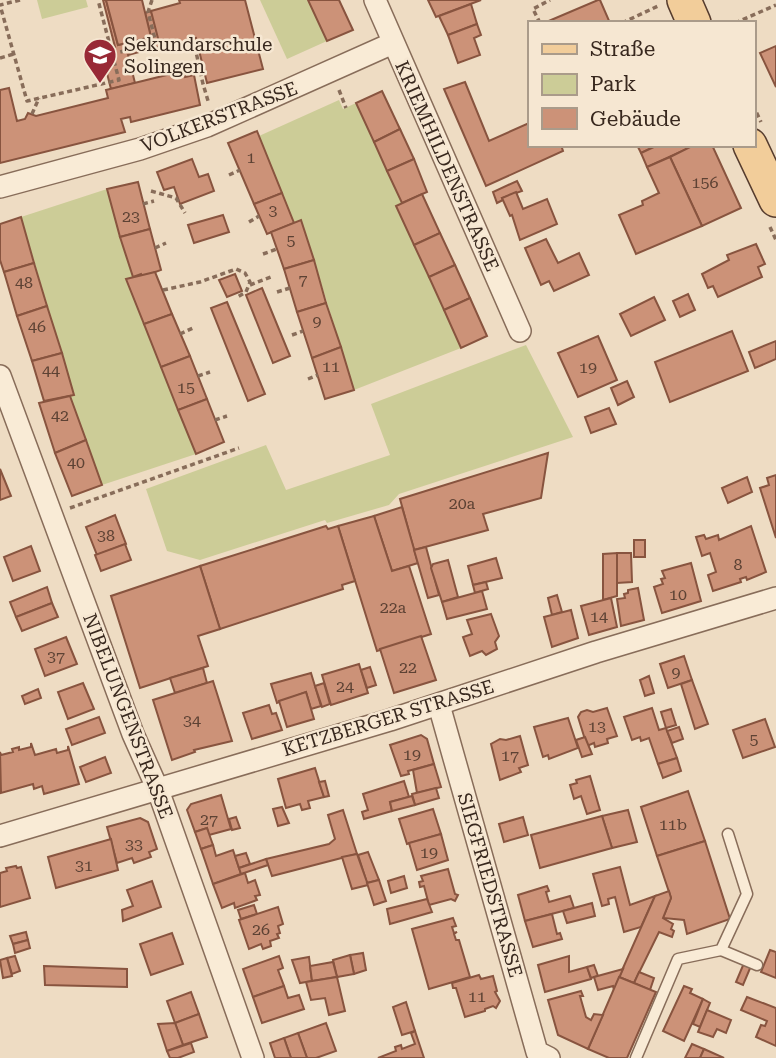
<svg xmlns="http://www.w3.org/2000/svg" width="776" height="1058" font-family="'Roboto Serif',serif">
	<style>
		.green { fill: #cccc97 }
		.building { fill: #cc9278; stroke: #88543f; stroke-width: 2 }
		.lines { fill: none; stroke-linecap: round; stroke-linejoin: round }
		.service-casing { stroke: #886d5a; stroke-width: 13 }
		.minor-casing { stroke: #886d5a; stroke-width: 24 }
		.primary-casing { stroke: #563c2e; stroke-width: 36 }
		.path { stroke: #886d5a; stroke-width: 3.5; stroke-dasharray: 5 3.5; stroke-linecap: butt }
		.service { stroke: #f9ebd6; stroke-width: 10 }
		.minor { stroke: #f9ebd6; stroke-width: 21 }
		.primary { stroke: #f2cd9a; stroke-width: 33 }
		.labels { text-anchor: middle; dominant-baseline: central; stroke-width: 5; stroke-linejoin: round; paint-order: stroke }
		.number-label { font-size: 16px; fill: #5d4234 }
		.poi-label { font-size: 19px; fill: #38281e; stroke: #f6e7d2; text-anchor: start }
		.street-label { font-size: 19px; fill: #38281e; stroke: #f6e7d2 }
	</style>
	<rect width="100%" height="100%" fill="#eedcc3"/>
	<g class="green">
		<path d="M37,0H86L88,7L42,19Z"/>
		<path d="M260,0H308L327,41L287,59Z"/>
		<path d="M339,100L343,109L356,103L402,203L396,206L461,348L354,390L314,260L294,223L259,136Z"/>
		<path d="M107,189L133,277L126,280L196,454L102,485L70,396L74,395L21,217Z"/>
		<path d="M526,345L573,437L399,494L389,505L327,523L325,520L200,560L167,551L146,489L266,445L286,490L390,455L371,404Z"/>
	</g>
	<g class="building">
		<path d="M103,0H106L118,45L151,37L145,13L151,11L161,46L128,55L135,83L111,89L101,50L115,47Z"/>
		<path d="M106,0H142L151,37L118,45Z"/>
		<path d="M179,0H245L263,69L207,83L196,38L191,39V42L161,50L151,11L180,3Z"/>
		<path d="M308,0H339L353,30L327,41Z"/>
		<path d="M428,0H481L436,17Z"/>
		<path d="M600,0L610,23H544L598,0Z"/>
		<path d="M471,4L477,24L448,35L439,16Z"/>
		<path d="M477,24L481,35L474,38L480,55L458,63L448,35Z"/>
		<path d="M776,46V87L760,53Z"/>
		<path d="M183,71L185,77L194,75L200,105L131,122L130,117L121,119L125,132L0,163V90L9,88L17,121L25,119L28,113L36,116L108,98L106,90Z"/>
		<path d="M465,82L489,141L529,123V145H561L563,151L486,186L444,89Z"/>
		<path d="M382,91L400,129L374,142L356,103Z"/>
		<path d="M400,129L414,159L387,171L374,142Z"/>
		<path d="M257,131L282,193L254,204L228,143Z"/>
		<path d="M637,145H658L641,153Z"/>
		<path d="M658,145H685L687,149L647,167L641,153Z"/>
		<path d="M694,145H712L741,208L702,226L670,157Z"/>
		<path d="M670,157L702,226L636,254L619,215L643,205L642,201L659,193L647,167Z"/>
		<path d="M192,159L199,177L208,174L214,191L180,204L174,187L164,190L157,172Z"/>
		<path d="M414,159L427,192L402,203L387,171Z"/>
		<path d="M517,181L522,191L502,198L503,200L497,203L493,192Z"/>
		<path d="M138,182L150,229L120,237L107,189Z"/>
		<path d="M516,192L523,209L547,199L557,224L520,240L512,215L510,216L502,198Z"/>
		<path d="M282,193L294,223L267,234L254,204Z"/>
		<path d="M422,194L440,233L414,245L396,206Z"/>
		<path d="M223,215L229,232L194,243L188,225Z"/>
		<path d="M21,217L34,263L4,272L0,260V224Z"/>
		<path d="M301,220L314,260L284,269L271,232Z"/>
		<path d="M150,229L161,270L142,277L141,274L133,277L120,237Z"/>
		<path d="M440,233L455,265L429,277L414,245Z"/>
		<path d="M546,239L558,263L579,253L589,275L554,291L549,281L541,285L525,248Z"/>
		<path d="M756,244L765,264L758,267L762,277L718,297L713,286L708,288L702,274L729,260L727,255Z"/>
		<path d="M314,260L326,303L297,312L284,269Z"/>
		<path d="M34,263L47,306L17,316L4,272Z"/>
		<path d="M455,265L470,298L444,310L429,277Z"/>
		<path d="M155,272L172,314L144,324L126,279Z"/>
		<path d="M235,274L242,291L227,297L219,280Z"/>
		<path d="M262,288L290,356L273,363L246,295Z"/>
		<path d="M688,294L695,310L680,317L673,301Z"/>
		<path d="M654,297L665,320L631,336L620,314Z"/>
		<path d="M470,298L487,336L461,348L444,310Z"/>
		<path d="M227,302L265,394L248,401L211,308Z"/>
		<path d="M326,303L341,347L312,358L297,312Z"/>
		<path d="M47,306L62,353L32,361L17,316Z"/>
		<path d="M172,314L190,356L161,367L144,324Z"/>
		<path d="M732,331L748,371L670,402L655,362Z"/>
		<path d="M598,336L617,380L578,397L558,353Z"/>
		<path d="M776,341V359L755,368L749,352Z"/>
		<path d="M341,347L354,390L325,399L312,358Z"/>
		<path d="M62,353L74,395L44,401L32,361Z"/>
		<path d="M190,356L207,399L178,410L161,367Z"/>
		<path d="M627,381L634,397L618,405L611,388Z"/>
		<path d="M70,396L86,440L55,453L39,403Z"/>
		<path d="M207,399L224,442L196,454L178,410Z"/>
		<path d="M609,408L616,424L591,433L585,417Z"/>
		<path d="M86,440L102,485L72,496L55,453Z"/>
		<path d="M548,453L541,498L483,514L488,530L414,550L400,499Z"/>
		<path d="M0,469L11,496L0,500Z"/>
		<path d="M776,475V538L760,488L769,485L767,478Z"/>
		<path d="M747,477L752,492L728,503L722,488Z"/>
		<path d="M402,507L418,563L392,571L374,516Z"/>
		<path d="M115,515L126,544L97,555L86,527Z"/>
		<path d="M374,516L392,571L409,566L431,634L377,651L338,526Z"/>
		<path d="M326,526L328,529L338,526L355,581L342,585L343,589L220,629L200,566Z"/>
		<path d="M751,526L766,572L747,580L746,577L740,579L741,582L713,591L708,575L716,572L710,553L702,556L696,537L704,535L706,539L718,535L719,540Z"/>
		<rect x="634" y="540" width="11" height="17"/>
		<path d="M125,544L131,560L101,571L95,555Z"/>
		<path d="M31,546L40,571L13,581L4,557Z"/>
		<path d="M426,547L439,595L428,598L414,550Z"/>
		<path d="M617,553V596L603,600V554Z"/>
		<path d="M617,553H631L632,582L617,583Z"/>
		<path d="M496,558L502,578L473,585L468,566Z"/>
		<path d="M448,560L458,597L442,602L431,568L433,564Z"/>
		<path d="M691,563L701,601L662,613L654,587L663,584L661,579L665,578L662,571Z"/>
		<path d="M200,566L220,629L198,636L208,666L140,688L111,596Z"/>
		<path d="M486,582L488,589L475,593L473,585Z"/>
		<path d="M47,587L52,603L16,617L10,602Z"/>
		<path d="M638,588L644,620L621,626L617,599L625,598L624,594L628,593V590Z"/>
		<path d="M482,591L487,609L447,619L442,602Z"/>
		<path d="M557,595L562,612L552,615L548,598Z"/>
		<path d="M611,598L617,627L589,635L581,606Z"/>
		<path d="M52,603L58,617L22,631L16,617Z"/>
		<path d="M571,610L578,638L552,647L544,617Z"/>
		<path d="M491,614L499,636L495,642L497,649L486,655L482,651L470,656L463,637L472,634L467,620Z"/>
		<path d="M421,636L436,680L394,693L380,649Z"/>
		<path d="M66,637L77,664L45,676L35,649Z"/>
		<path d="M684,656L692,680L668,688L660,664Z"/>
		<path d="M359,664L368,693L331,705L322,675Z"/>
		<path d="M370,667L376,685L367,688L361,670Z"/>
		<path d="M203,668L207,683L175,693L170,678Z"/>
		<path d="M311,673L321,706L311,709L306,692L277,703L271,684Z"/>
		<path d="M649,676L654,693L645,696L640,680Z"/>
		<path d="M692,680L708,724L695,729L681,684Z"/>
		<path d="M213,681L232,741L194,750L195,752L172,760L153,700Z"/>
		<path d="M83,683L94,709L68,719L58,692Z"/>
		<path d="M324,683L330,704L322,707L315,686Z"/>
		<path d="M38,689L41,698L25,704L22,696Z"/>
		<path d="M306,692L314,719L287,727L279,701Z"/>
		<path d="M269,705L272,714L276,713L282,730L252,739L243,713Z"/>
		<path d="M607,708L617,736L607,739L608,743L595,747L594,743L587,746L578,717L581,712L587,710L593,712Z"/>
		<path d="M652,708L659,730L666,728L677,758L658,764L649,738L641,741L640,737L632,740L624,717Z"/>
		<path d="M671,709L676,725L666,728L661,712Z"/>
		<path d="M99,717L105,733L72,745L66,729Z"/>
		<path d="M568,718L578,748L549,759L548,755L543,757L534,727Z"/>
		<path d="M765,719L775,747L743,758L733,730Z"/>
		<path d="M679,727L683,739L672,743L667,731Z"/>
		<path d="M421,735L427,739L434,764L408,771L409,774L401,776L390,745Z"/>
		<path d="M520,736L528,765L519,768L521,772L500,780L491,744L500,739L506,740Z"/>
		<path d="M585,737L592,754L582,757L576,740Z"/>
		<path d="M31,743L35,755L56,749L57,753L68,750V746L79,784L44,794L42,786L34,789L33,784L1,793L0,752L1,755L13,752L12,749L19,747V750L31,747Z"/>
		<path d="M105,757L111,773L86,782L80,767Z"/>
		<path d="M677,758L681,771L663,778L658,764Z"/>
		<path d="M434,764L441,787L417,793L413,770Z"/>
		<path d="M315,768L324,797L308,801L310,808L302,810L300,804L286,808L278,779Z"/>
		<path d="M590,776L600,810L587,814L581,796L574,799L570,785L577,783L576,780Z"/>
		<path d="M325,781L329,796L324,797L319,782Z"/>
		<path d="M404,781L409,797L390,802L392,811L364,819L362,812L368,810L363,794Z"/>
		<path d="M436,788L439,798L415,805L412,794Z"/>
		<path d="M688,791L705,841L657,856L641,807Z"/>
		<path d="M221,795L231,829L209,835L207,828L195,832L187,810L191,804Z"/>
		<path d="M412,796L415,805L392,811L390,802Z"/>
		<path d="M282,807L289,823L278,826L273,809Z"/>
		<path d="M433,809L441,834L407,844L399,819Z"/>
		<path d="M343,810L357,854L272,876L266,859L329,844L335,839L328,815Z"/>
		<path d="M628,810L637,842L612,848L602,816Z"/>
		<path d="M602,816L612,848L540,868L531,835Z"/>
		<path d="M236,817L240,828L232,830L229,819Z"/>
		<path d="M523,817L528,835L504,842L499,824Z"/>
		<path d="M140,818L148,822L157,849L149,852L151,857L134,863L132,858L117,863L107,827Z"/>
		<path d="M207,828L213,845L201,849L195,832Z"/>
		<path d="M441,834L448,860L417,870L409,843Z"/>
		<path d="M111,839L118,870L56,888L48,857Z"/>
		<path d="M705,841L730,919L687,934L684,920L663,918L671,898L657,856Z"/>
		<path d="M213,845L216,856L233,850L241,874L213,884L201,849Z"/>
		<path d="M368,852L379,880L367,883L358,855Z"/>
		<path d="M246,853L250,864L239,868L235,856Z"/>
		<path d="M357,854L368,885L352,889L342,857Z"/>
		<path d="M266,859L268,865L241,874L239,868Z"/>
		<path d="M16,866L17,868L21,867L30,898L0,907V873L7,871L6,868Z"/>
		<path d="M620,867L630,905L655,896L641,927L624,932L615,897L608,899L609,904L602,906L593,874Z"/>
		<path d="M448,869L455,894L458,895L455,901L451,899L429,905L424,886L420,887L419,882L423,881L421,876Z"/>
		<path d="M245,873L248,883L255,880L260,895L255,896L257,900L235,908L234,903L222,908L213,884Z"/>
		<path d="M404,876L407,888L391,893L388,881Z"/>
		<path d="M379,880L386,901L374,905L367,883Z"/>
		<path d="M152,881L161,907L123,921L122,910L133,906L127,890Z"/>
		<path d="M547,886L549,891L546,892L549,902L570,896L574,908L525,921L518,895Z"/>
		<path d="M669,891L671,898L663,918L673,924L671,929L674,931L672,937L659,932L634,983L619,977L655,896Z"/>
		<path d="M427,899L432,912L390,924L387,909Z"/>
		<path d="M592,903L595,916L567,923L563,911Z"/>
		<path d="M254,905L257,914L241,919L238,910Z"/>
		<path d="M278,907L283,924L278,926L280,933L277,934L279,938L270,941L271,946L263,949L261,944L249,949L239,920Z"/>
		<path d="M552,914L557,934L560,933L562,939L533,947L525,921Z"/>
		<path d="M453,918L456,926L452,927L454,933L457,932L454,934L456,940H459L470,977L429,989L412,929Z"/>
		<path d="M26,932L28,940L13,944L10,936Z"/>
		<path d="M172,933L183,964L151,975L140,944Z"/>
		<path d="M28,940L30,948L15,953L13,944Z"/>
		<path d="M770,950L776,952V978L761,972Z"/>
		<path d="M363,953L366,970L354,974L350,955Z"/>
		<path d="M350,955L354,974L337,977L333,960Z"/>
		<path d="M15,956L20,971L12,974L7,958Z"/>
		<path d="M279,956L283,968L278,970L284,986L253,997L243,969Z"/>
		<path d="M569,956V972L587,967L591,979L545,992L538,965Z"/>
		<path d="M309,957L312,981L300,983L292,960Z"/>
		<path d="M7,958L12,976L3,978L0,960Z"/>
		<path d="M333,962L337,977L312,981L310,966Z"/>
		<path d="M744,963L751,966L743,985L736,982Z"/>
		<path d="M594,965L598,976L591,978L587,967Z"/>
		<path d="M44,966L127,969V987L45,985Z"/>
		<path d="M623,969L614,990L613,986L598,990L594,977Z"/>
		<path d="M639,972L654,978L650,990L634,983Z"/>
		<path d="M479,975L481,979L493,976L497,991L495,992L500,1001L496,1008L493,1006L485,1009V1011L465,1017L456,988H453L452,983Z"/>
		<path d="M337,977L345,1011L329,1015L325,998L311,1000L306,982Z"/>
		<path d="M619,977L656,992L627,1058H609L588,1049Z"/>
		<path d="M284,986L288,998L299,995L304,1009L262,1023L253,997Z"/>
		<path d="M684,986L692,989L690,993L703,999L684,1041L663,1031Z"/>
		<path d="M581,991L583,996H580L586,1017L591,1020L594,1014L603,1015L588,1049L558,1035L548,1000Z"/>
		<path d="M191,992L199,1014L175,1023L167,1001Z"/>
		<path d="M747,997L776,1008V1046L756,1037L761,1025L765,1026L767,1021L741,1010Z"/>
		<path d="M703,999L710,1003L700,1027L693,1024Z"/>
		<path d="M406,1002L415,1031L402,1035L393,1007Z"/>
		<path d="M707,1010L731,1020L726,1033L717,1029L713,1037L698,1032Z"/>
		<path d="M199,1014L207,1037L183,1045L175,1023Z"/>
		<path d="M175,1023L183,1045L167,1051L158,1024Z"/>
		<path d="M326,1023L336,1051L316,1058H307L298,1033Z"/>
		<path d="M415,1031L424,1058H378L396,1051L395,1047L401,1045L402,1049L415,1044L411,1033Z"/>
		<path d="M298,1033L307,1058H291L284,1038Z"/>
		<path d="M284,1038L291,1058H275L270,1043Z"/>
		<path d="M191,1043L194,1052L178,1058H170L167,1051Z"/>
		<path d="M692,1044L704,1049L700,1058H685Z"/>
		<path d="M704,1049L724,1058H700Z"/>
	</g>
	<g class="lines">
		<defs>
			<g id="service">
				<path d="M721,950L757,965"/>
				<path d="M636,1058L678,959L721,950L747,894L728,834"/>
			</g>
			<g id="minor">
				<path d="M375,0L520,331"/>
				<path d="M0,187L140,149L207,126L393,43"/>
				<path d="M0,376L133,734L158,790L253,1058"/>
				<path d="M439,705L537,1052L549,1058"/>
				<path d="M0,836L390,720L596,652L776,598"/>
			</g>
			<g id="primary">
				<path d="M684,0L694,23"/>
				<path d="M750,145L776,200"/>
			</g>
		</defs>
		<use href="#service" class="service-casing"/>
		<use href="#minor" class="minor-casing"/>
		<use href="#primary" class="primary-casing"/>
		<g class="path">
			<path d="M20,0L0,5L27,101L119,80L98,0"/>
			<path d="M540,23L533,9L550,0"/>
			<path d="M622,23L658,6"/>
			<path d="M735,23L776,5"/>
			<path d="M193,38L203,84L209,104"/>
			<path d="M112,54L156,43L148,12L152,0"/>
			<path d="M0,58L14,54"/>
			<path d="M339,90L346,108"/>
			<path d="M753,105L761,122"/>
			<path d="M32,114L39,98"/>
			<path d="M229,175L240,170"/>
			<path d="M151,191L176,198L185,213"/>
			<path d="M143,204L154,201"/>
			<path d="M249,222L259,216"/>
			<path d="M770,227L776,240"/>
			<path d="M155,248L166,243"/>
			<path d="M263,254L277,249"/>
			<path d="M250,285L271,277"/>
			<path d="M163,290L200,282L236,269L245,273L250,282L246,292L236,298"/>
			<path d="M277,292L290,288"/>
			<path d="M180,334L193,328"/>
			<path d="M292,335L303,331"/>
			<path d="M198,376L210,372"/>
			<path d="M308,379L318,375"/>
			<path d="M215,420L227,416"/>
			<path d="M70,508L239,448"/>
		</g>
		<use href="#service" class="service"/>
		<use href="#minor" class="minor"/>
		<use href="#primary" class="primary"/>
	</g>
	<defs>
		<symbol id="school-pin" viewBox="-11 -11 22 30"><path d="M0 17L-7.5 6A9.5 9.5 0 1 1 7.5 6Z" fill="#982936" stroke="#f6e7d2"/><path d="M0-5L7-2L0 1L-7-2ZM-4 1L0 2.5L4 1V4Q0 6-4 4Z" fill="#fff"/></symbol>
	</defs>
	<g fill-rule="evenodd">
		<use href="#school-pin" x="81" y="36" width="38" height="52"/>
	</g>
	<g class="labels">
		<g class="number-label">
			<text x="251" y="157">1</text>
			<text x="705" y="182">156</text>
			<text x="273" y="210">3</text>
			<text x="131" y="216">23</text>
			<text x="291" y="240">5</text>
			<text x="303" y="279">7</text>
			<text x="24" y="282">48</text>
			<text x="317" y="321">9</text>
			<text x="37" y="326">46</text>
			<text x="331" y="366">11</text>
			<text x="588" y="367">19</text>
			<text x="51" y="370">44</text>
			<text x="186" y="387">15</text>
			<text x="60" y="415">42</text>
			<text x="76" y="462">40</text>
			<text x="462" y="503">20a</text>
			<text x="106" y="535">38</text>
			<text x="738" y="564">8</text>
			<text x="678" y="594">10</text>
			<text x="393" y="607">22a</text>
			<text x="599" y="616">14</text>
			<text x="56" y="656">37</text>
			<text x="408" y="667">22</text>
			<text x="676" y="672">9</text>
			<text x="345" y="686">24</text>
			<text x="192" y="720">34</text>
			<text x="597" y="726">13</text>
			<text x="754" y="739">5</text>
			<text x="412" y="754">19</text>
			<text x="510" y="755">17</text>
			<text x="209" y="819">27</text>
			<text x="673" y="824">11b</text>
			<text x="134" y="844">33</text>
			<text x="429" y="852">19</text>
			<text x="84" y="865">31</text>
			<text x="261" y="929">26</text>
			<text x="477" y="996">11</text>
		</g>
		<g class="poi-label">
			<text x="124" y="44">Sekundarschule<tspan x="124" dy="22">Solingen</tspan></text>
		</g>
		<g class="street-label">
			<text transform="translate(219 117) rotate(-21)">VOLKERSTRASSE</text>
			<text transform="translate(447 166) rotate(66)">KRIEMHILDENSTRASSE</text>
			<text transform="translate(128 716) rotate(69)">NIBELUNGENSTRASSE</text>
			<text transform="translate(388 718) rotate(-17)">KETZBERGER STRASSE</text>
			<text transform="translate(490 885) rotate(74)">SIEGFRIEDSTRASSE</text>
		</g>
	</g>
	<rect x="528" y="21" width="228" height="126" fill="#f6e7d2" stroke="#aa9b8a" stroke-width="2"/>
	<rect x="542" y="44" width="35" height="10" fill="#f2cd9a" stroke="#aa9b8a" stroke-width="2"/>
	<text x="590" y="56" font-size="21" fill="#38281e">Straße</text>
	<rect x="542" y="74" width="35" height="21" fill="#cccc97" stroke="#aa9b8a" stroke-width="2"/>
	<text x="590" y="91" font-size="21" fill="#38281e">Park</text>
	<rect x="542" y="108" width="35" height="21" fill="#cc9278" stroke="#aa9b8a" stroke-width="2"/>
	<text x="590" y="126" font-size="21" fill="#38281e">Gebäude</text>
</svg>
